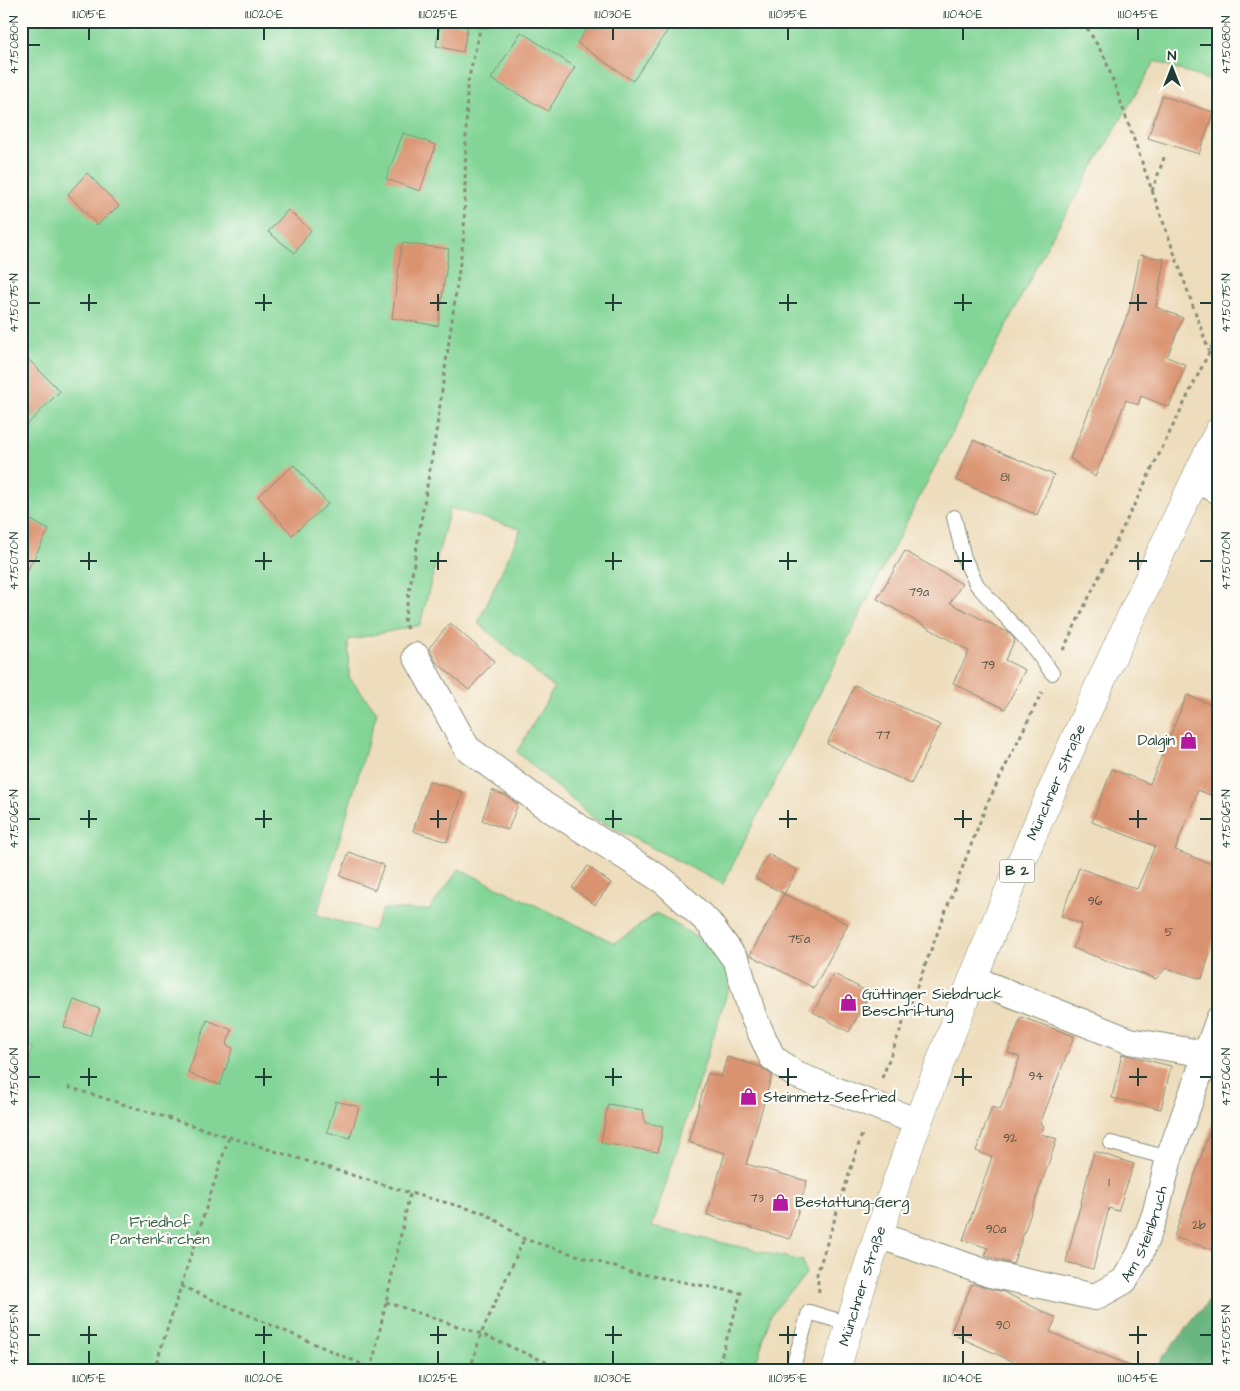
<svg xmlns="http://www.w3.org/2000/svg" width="1240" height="1391" font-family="'Architects Daughter',sans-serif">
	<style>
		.green { fill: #83d597; stroke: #518966 }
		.forest { fill: #6ab680; stroke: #447a5a }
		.building { fill: #da9370 }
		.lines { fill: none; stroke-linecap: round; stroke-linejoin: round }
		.service-casing { stroke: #868d78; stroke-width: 16 }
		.minor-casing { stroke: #868d78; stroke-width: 28 }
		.primary-casing { stroke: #868d78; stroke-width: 29 }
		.path { stroke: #868d78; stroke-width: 3; stroke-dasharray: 4 4; stroke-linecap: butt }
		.service { stroke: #fff; stroke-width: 14 }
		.minor { stroke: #fff; stroke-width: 26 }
		.primary { stroke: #fff; stroke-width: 28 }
		.ticks { fill: none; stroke: #1f3d34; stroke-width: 2 }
		.labels { text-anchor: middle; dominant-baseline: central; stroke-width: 4.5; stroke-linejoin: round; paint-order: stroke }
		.number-label { font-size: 12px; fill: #4e5243 }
		.shield { fill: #fdfcf7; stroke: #62766e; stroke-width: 1 }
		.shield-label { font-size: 14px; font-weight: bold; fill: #1f3d34 }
		.poi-label { font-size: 15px; fill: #1f3d34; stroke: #fdfcf7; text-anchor: start }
		.street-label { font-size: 15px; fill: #1f3d34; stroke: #fdfcf7 }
		.park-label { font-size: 15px; fill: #38634d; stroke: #fdfcf7 }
		.neatline { fill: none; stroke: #1f3d34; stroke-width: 2 }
		.ticks-label { font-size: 12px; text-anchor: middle; fill: #1f3d34 }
	</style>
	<rect width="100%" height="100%" fill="#fdfcf7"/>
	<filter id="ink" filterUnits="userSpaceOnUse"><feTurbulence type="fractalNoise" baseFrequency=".02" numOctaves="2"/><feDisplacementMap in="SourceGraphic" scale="10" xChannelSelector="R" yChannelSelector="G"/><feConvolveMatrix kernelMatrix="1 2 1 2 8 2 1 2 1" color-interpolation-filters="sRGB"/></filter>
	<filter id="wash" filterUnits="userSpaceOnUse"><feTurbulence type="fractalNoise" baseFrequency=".0096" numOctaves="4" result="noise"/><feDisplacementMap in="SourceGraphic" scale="20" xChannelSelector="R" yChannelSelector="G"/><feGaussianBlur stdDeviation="1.12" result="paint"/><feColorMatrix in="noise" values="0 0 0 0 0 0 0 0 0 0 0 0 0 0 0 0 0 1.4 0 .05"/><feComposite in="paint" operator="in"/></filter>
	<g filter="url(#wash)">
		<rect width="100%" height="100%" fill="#eeddbc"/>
		<path class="green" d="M21,21H1219V84L1155,61L1049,242L723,884L592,817L517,752L554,688L478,623L521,529L450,508L420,625L348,640L349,677L377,712L317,915L372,931L383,909L429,910L459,869L615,943L657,913L737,962L652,1227L803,1261L806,1274L771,1314L754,1370H21V1080L34,1049L21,1044Z"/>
		<path class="forest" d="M1219,1288V1370H1157L1163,1357Z"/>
		<g id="blocks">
			<g class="building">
				<path d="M441,21L468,25L463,52L436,46Z"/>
				<path d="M592,21H674L633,81L577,43Z"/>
				<path d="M521,32L575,67L548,111L491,79Z"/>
				<path d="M1162,96L1213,112L1199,154L1148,138Z"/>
				<path d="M403,133L436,145L420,191L386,179Z"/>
				<path d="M87,173L119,206L97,225L68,194Z"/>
				<path d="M288,210L311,230L295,253L268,232Z"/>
				<path d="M402,243L449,249L438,326L392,318Z"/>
				<path d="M1140,255L1164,259L1156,307L1183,318L1167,357L1186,365L1169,407L1141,396L1138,405L1126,400L1095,477L1070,458L1129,311Z"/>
				<path d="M21,352L60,391L21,431Z"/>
				<path d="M973,440L1054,475L1037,515L956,480Z"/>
				<path d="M294,465L328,504L292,535L258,496Z"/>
				<path d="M21,515L49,530L21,582Z"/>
				<path d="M905,551L962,584L950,603L1009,633L1015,640L1005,660L1025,670L1005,709L953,683L969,651L877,599Z"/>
				<path d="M450,623L494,661L469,690L436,662L429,648Z"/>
				<path d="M855,685L940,725L911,784L827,744Z"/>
				<path d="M1187,695L1219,708V799L1198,790L1175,850L1219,867V923L1202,979L1166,968L1156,979L1073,948L1082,924L1061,916L1079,868L1137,889L1155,846L1092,822L1112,769L1150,784Z"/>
				<path d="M429,781L463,792L447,842L413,831Z"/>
				<path d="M492,790L506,796L518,804L508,830L482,820Z"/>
				<path d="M349,852L384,865L375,890L340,876Z"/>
				<path d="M768,854L797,870L784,894L755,878Z"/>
				<path d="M588,866L611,883L595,905L572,888Z"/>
				<path d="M784,894L848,924L814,988L750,955Z"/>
				<path d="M834,974L870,993L849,1032L813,1012Z"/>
				<path d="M74,1000L100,1009L90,1036L64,1027Z"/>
				<path d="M1021,1017L1074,1036L1040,1124L1044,1126L1041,1134L1057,1139L1013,1264L985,1256L988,1248L963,1240L992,1157L976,1151L992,1107L1000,1110L1020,1057L1008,1053Z"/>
				<path d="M207,1020L232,1030L226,1045L233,1048L220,1085L188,1073Z"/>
				<path d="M1122,1054L1171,1066L1161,1109L1112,1098Z"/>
				<path d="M727,1057L761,1067L772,1075L746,1164L807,1181L790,1239L707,1215L725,1153L688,1142L708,1073L721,1077Z"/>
				<path d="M336,1101L359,1107L350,1138L327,1132Z"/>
				<path d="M608,1104L643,1110L645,1123L663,1126L658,1152L601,1143Z"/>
				<path d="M1214,1118L1219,1119V1236L1214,1250L1174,1237Z"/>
				<path d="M1094,1151L1134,1164L1118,1211L1109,1208L1093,1269L1066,1262Z"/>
				<path d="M972,1284L1004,1292L1056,1318L1050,1332L1140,1370H1032L950,1333Z"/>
			</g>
		</g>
	</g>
	<g filter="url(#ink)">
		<use href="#blocks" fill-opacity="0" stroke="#868d78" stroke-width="1"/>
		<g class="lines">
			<defs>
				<g id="service">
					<path d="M954,517L964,558L977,585L1033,647L1052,673"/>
					<path d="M1111,1143L1169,1158"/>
					<path d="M792,1370L809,1312L849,1324"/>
				</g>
				<g id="minor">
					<path d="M1195,479L1219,491"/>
					<path d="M416,656L467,748L544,805L665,882L709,923L737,962L753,1016L772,1057L796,1075L918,1122"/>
					<path d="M973,979L1130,1041L1206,1054"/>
					<path id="s1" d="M878,1235L990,1274L1095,1297L1124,1281L1140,1254L1155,1215L1169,1158L1219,1019"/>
				</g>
				<g id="primary">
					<path id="s2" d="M836,1370C908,1124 1007,885 1114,653C1149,579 1182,504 1219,431"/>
				</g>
			</defs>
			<use href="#service" class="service-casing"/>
			<use href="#minor" class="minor-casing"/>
			<use href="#primary" class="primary-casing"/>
			<g class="path">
				<path d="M1083,21L1105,58L1209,351"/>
				<path d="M1152,191L1165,155"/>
				<path d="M407,629L404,622L436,433L464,235L467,86L482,21"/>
				<path d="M1063,650L1219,332"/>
				<path d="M882,1078L986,806L1042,692"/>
				<path d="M68,1087L410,1193L485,1213L524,1239L631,1272L741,1293L717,1370"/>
				<path d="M181,1286L375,1370"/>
				<path d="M819,1292L817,1274L863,1131"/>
				<path d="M386,1302L481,1334L564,1370"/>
				<path d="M154,1370L229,1137"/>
				<path d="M371,1370L410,1193"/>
				<path d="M470,1370L481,1334L524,1239"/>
			</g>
			<use href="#service" class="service"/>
			<use href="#minor" class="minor"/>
			<use href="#primary" class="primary"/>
		</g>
	</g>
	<path class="ticks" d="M89,28V40M264,28V40M438,28V40M613,28V40M788,28V40M963,28V40M1138,28V40M28,45H40M1200,45H1212M89,294V311M264,294V311M438,294V311M613,294V311M788,294V311M963,294V311M1138,294V311M28,303H40M80,303H97M255,303H272M430,303H447M605,303H622M779,303H797M954,303H972M1129,303H1147M1200,303H1212M89,552V570M264,552V570M438,552V570M613,552V570M788,552V570M963,552V570M1138,552V570M28,561H40M80,561H97M255,561H272M430,561H447M605,561H622M779,561H797M954,561H972M1129,561H1147M1200,561H1212M89,810V828M264,810V828M438,810V828M613,810V828M788,810V828M963,810V828M1138,810V828M28,819H40M80,819H97M255,819H272M430,819H447M605,819H622M779,819H797M954,819H972M1129,819H1147M1200,819H1212M89,1068V1086M264,1068V1086M438,1068V1086M613,1068V1086M788,1068V1086M963,1068V1086M1138,1068V1086M28,1077H40M80,1077H97M255,1077H272M430,1077H447M605,1077H622M779,1077H797M954,1077H972M1129,1077H1147M1200,1077H1212M89,1326V1344M264,1326V1344M438,1326V1344M613,1326V1344M788,1326V1344M963,1326V1344M1138,1326V1344M28,1335H40M80,1335H97M255,1335H272M430,1335H447M605,1335H622M779,1335H797M954,1335H972M1129,1335H1147M1200,1335H1212M89,1351V1364M264,1351V1364M438,1351V1364M613,1351V1364M788,1351V1364M963,1351V1364M1138,1351V1364"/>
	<defs>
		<symbol id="shop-bare" viewBox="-9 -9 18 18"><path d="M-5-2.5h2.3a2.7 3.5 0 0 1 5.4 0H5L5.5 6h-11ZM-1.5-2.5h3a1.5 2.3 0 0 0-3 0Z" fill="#b5179e" stroke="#fdfcf7" stroke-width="2.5" paint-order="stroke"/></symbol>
	</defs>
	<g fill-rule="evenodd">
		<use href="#shop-bare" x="1176" y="728" width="25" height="25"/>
		<use href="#shop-bare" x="836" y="990" width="25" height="25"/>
		<use href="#shop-bare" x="736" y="1084" width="25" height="25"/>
		<use href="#shop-bare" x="768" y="1190" width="25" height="25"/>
	</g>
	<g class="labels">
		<g class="number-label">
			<text x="1005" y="477">81</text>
			<text x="919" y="592">79a</text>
			<text x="988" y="665">79</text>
			<text x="883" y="735">77</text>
			<text x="1095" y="901">96</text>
			<text x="1169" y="932">5</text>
			<text x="799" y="939">75a</text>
			<text x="1036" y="1076">94</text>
			<text x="1010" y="1138">92</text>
			<text x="1109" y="1182">1</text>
			<text x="757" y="1198">73</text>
			<text x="1199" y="1225">2b</text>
			<text x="996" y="1229">90a</text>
			<text x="1003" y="1325">90</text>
		</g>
		<rect class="shield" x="999.5" y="859.5" width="35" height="23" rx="4"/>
		<g class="shield-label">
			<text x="1017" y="871">B 2</text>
		</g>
		<g class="poi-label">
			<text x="1175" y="740" text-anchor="end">Dalgin</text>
			<text x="862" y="994">Güttinger Siebdruck<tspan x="862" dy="17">Beschriftung</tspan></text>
			<text x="763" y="1097">Steinmetz-Seefried</text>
			<text x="795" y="1202">Bestattung-Gerg</text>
		</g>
		<g class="street-label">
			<text stroke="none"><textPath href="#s2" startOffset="628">Münchner Straße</textPath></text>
			<text stroke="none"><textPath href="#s1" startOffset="311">Am Steinbruch</textPath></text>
			<text stroke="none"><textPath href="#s2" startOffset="88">Münchner Straße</textPath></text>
		</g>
		<g class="park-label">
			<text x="160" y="1222">Friedhof<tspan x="160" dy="17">Partenkirchen</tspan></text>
		</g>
	</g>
	<rect width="1240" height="1391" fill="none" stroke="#fdfcf7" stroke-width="55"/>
	<g transform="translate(1172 68)" stroke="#fdfcf7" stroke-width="4" paint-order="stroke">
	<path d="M0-4L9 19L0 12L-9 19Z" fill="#1f3d34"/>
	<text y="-8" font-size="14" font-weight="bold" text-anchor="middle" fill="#1f3d34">N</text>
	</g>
	<rect x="28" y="28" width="1184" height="1336" class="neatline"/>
	<g class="ticks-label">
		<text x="89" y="18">11.1015°E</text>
		<text x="264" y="18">11.1020°E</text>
		<text x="438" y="18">11.1025°E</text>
		<text x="613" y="18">11.1030°E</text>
		<text x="788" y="18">11.1035°E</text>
		<text x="963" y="18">11.1040°E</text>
		<text x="1138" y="18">11.1045°E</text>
		<text transform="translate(14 45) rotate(-90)" y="4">47.5080°N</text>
		<text transform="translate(1226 45) rotate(-90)" y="4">47.5080°N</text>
		<text transform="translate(14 303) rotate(-90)" y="4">47.5075°N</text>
		<text transform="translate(1226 303) rotate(-90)" y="4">47.5075°N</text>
		<text transform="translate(14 561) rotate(-90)" y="4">47.5070°N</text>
		<text transform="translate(1226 561) rotate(-90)" y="4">47.5070°N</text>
		<text transform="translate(14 819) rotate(-90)" y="4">47.5065°N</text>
		<text transform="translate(1226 819) rotate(-90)" y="4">47.5065°N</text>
		<text transform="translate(14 1077) rotate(-90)" y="4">47.5060°N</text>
		<text transform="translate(1226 1077) rotate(-90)" y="4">47.5060°N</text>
		<text transform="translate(14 1335) rotate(-90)" y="4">47.5055°N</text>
		<text transform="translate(1226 1335) rotate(-90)" y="4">47.5055°N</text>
		<text x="89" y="1382">11.1015°E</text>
		<text x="264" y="1382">11.1020°E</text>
		<text x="438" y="1382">11.1025°E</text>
		<text x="613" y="1382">11.1030°E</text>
		<text x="788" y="1382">11.1035°E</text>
		<text x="963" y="1382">11.1040°E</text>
		<text x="1138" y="1382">11.1045°E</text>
	</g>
</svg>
